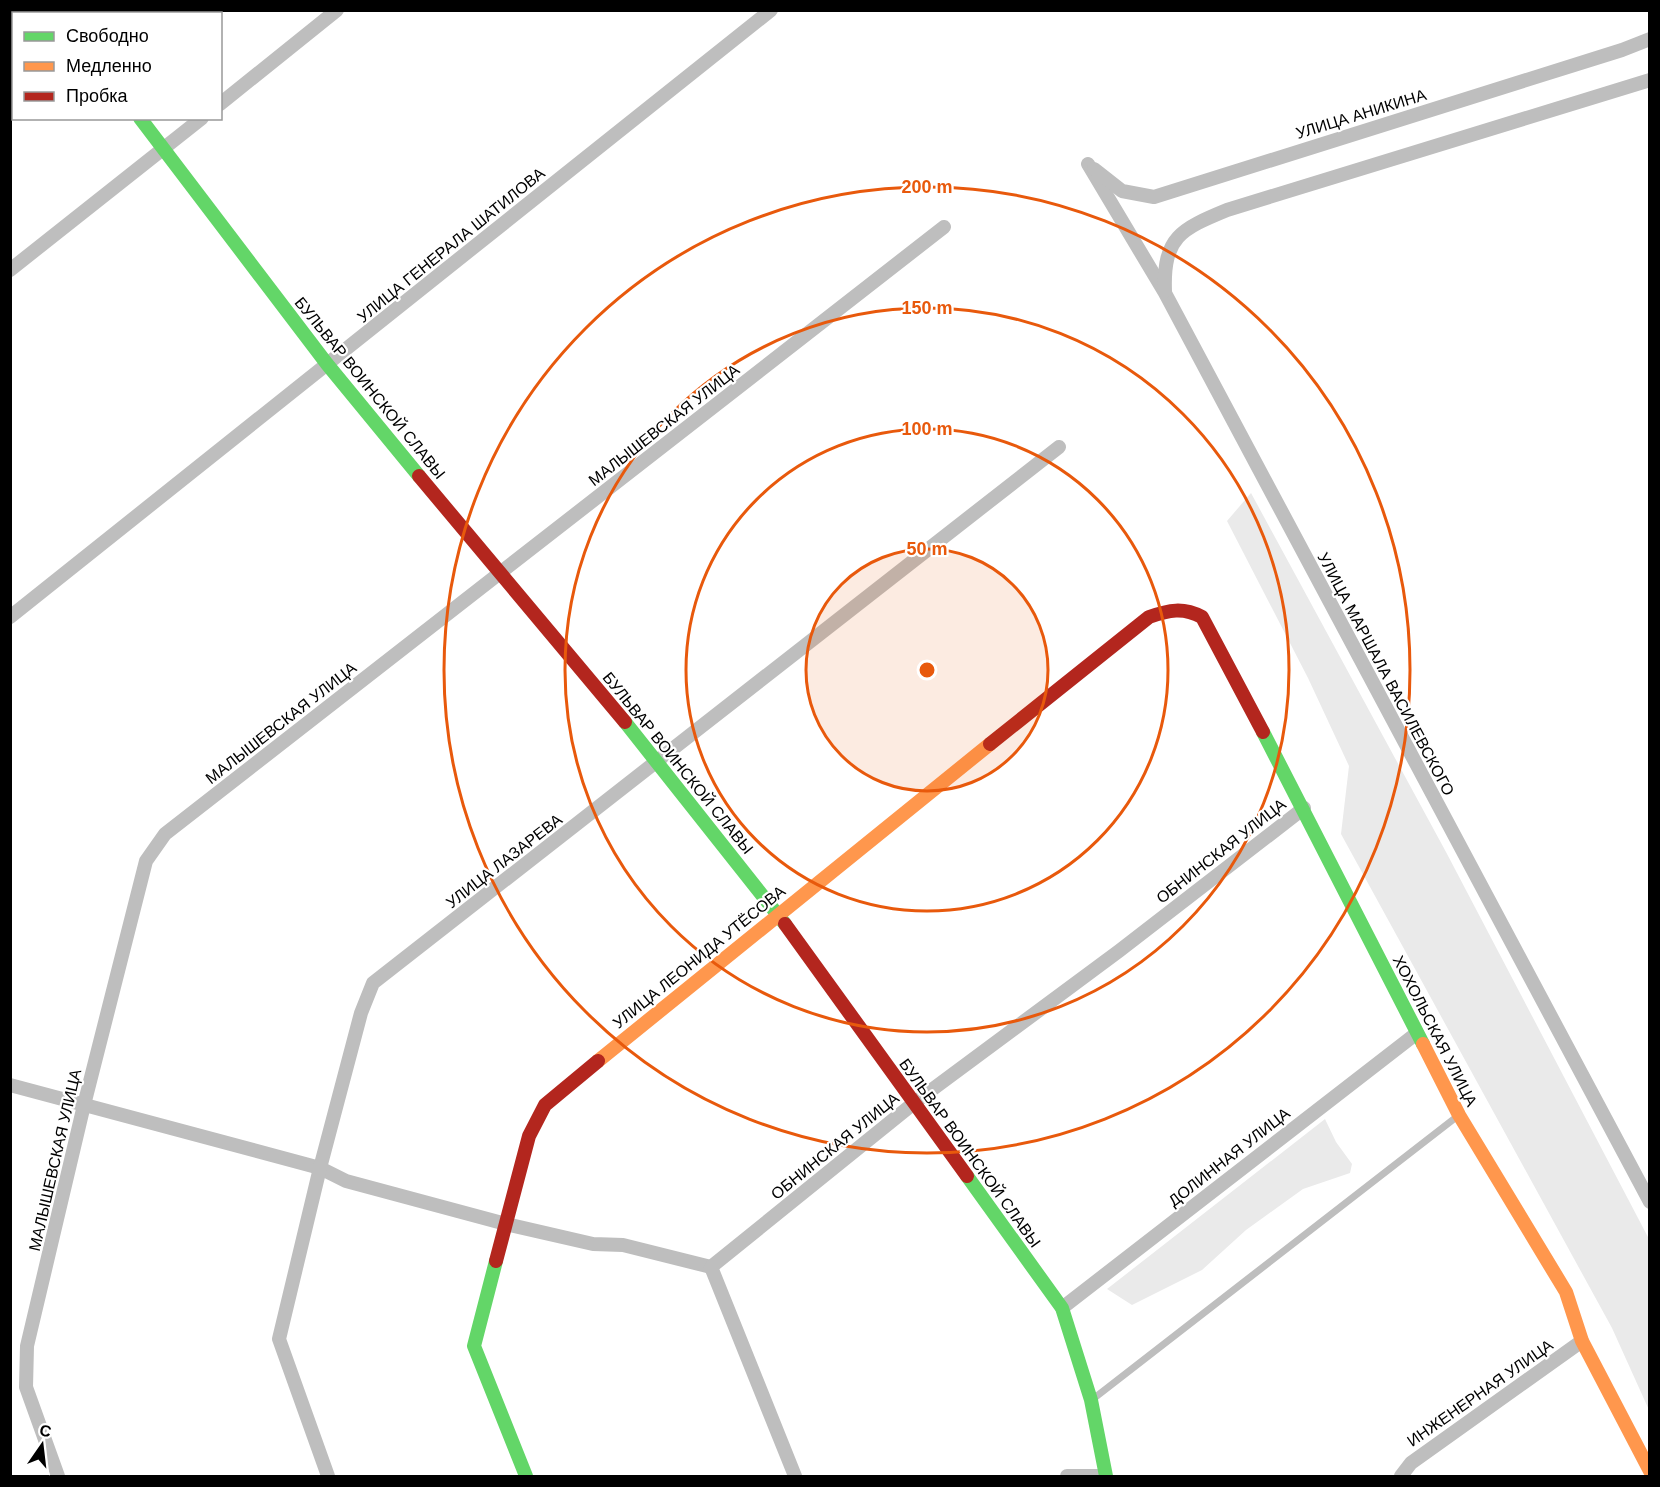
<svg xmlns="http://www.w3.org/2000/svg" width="1660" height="1487" font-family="Helvetica,sans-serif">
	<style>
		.green { fill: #eaeaea }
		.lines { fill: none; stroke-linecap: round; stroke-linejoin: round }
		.lane { stroke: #bebebe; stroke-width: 7 }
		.street { stroke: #bebebe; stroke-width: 14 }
		.fast { stroke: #63d668; stroke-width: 14 }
		.slow { stroke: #ff974d; stroke-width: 14 }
		.jam { stroke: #b3261e; stroke-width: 14 }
		.ring { fill: none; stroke: #e8590c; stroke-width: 3 }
		.labels { text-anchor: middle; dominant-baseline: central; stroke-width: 4.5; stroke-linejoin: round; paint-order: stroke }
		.street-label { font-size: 16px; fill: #000; stroke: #fff }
		.centre { fill: #e8590c; stroke: #fff; stroke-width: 3 }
		.ring-label { font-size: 18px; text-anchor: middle; font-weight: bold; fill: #e8590c; stroke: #fff; stroke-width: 4.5; stroke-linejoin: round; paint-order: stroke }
	</style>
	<rect width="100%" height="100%" fill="#fff"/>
	<g class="green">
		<path d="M1251,493L1446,852L1649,1239V1410L1612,1328L1341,834L1349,766L1308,678L1227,521Z"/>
		<path d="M1325,1119L1336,1142L1352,1164L1350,1173L1303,1189L1246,1230L1202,1270L1132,1305L1107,1289Z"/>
	</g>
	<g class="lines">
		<path class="lane" d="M1093,1399L1459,1115"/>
		<g class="street">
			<path d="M55,10L58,14"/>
			<path d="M220,104L337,10"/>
			<path d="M1088,164L1165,293L1650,1202"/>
			<path d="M1094,169L1122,191L1154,197L1622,50L1650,39"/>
			<path d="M10,270L202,118"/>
			<path d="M1165,291C1163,237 1181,229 1227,210L1650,80"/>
			<path d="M10,617L771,10"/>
			<path d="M10,1085L320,1168L346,1181L506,1224L593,1244L623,1245L711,1267"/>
			<path d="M1062,1308L1417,1033"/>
			<path d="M58,1476L26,1387L27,1346L84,1105L146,861L165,834L944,227"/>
			<path d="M328,1476L279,1339L320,1168L361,1013L373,983L1059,447"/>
			<path d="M795,1476L711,1267L914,1103L1119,951L1304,808"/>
			<path d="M1067,1476H1097"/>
			<path d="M1401,1476L1411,1463L1582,1341"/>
		</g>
		<g class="fast">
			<path d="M140,118L327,364L419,476"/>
			<path d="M625,722L785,924"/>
			<path d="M1263,732L1423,1044"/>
			<path d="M967,1176L1062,1308L1091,1400L1106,1476"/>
			<path d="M496,1261L474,1346L526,1476"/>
		</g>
		<g class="slow">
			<path d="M1423,1044L1459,1115L1566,1292L1582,1341L1650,1471"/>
			<path d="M598,1061L990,744"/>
		</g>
		<g class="jam">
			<path d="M419,476L625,722"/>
			<path d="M990,744L1149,617C1169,610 1183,607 1202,617L1263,732"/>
			<path d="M785,924L967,1176"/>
			<path d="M496,1261L529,1136L545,1105L598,1061"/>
		</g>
	</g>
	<circle cx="927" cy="670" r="121" fill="#e8590c" fill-opacity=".12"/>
	<g class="ring">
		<circle cx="927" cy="670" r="121"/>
		<circle cx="927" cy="670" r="241"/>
		<circle cx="927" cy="670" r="362"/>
		<circle cx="927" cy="670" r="483"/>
	</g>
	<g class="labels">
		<g class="street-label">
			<text transform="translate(1361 114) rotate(-17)">УЛИЦА АНИКИНА</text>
			<text transform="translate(451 245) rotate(-39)">УЛИЦА ГЕНЕРАЛА ШАТИЛОВА</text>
			<text transform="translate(370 388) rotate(51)">БУЛЬВАР ВОИНСКОЙ СЛАВЫ</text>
			<text transform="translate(664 425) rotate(-38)">МАЛЫШЕВСКАЯ УЛИЦА</text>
			<text transform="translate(1386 674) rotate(62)">УЛИЦА МАРШАЛА ВАСИЛЕВСКОГО</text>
			<text transform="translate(281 723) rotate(-38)">МАЛЫШЕВСКАЯ УЛИЦА</text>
			<text transform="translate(678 763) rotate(51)">БУЛЬВАР ВОИНСКОЙ СЛАВЫ</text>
			<text transform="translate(1221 851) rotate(-38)">ОБНИНСКАЯ УЛИЦА</text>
			<text transform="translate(504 861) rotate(-38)">УЛИЦА ЛАЗАРЕВА</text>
			<text transform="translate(699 957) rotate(-39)">УЛИЦА ЛЕОНИДА УТЁСОВА</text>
			<text transform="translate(1435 1031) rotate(63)">ХОХОЛЬСКАЯ УЛИЦА</text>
			<text transform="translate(835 1146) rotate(-39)">ОБНИНСКАЯ УЛИЦА</text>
			<text transform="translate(970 1153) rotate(54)">БУЛЬВАР ВОИНСКОЙ СЛАВЫ</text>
			<text transform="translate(1229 1157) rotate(-38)">ДОЛИННАЯ УЛИЦА</text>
			<text transform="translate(55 1160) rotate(-77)">МАЛЫШЕВСКАЯ УЛИЦА</text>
			<text transform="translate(1480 1393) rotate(-35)">ИНЖЕНЕРНАЯ УЛИЦА</text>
		</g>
	</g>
	<circle cx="927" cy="670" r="9" class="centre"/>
	<g class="ring-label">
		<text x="927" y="193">200 m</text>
		<text x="927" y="314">150 m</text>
		<text x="927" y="435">100 m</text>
		<text x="927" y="555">50 m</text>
	</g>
	<rect width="1660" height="1487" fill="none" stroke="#000000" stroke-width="24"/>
	<rect x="12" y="12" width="210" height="108" fill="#ffffff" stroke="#999999" stroke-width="1.5"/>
	<rect x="24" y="32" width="30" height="9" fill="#63d668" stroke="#999999" stroke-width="1.5"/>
	<text x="66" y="42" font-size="18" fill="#000000">Свободно</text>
	<rect x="24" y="62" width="30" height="9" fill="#ff974d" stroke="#999999" stroke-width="1.5"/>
	<text x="66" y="72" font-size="18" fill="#000000">Медленно</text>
	<rect x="24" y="92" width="30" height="9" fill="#b3261e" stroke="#999999" stroke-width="1.5"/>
	<text x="66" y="102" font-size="18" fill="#000000">Пробка</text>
	<g transform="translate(42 1445) rotate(14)" stroke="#ffffff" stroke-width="4.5" paint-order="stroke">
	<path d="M0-4.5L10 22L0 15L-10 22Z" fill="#000000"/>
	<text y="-9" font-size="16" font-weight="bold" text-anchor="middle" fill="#000000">С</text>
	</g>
</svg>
